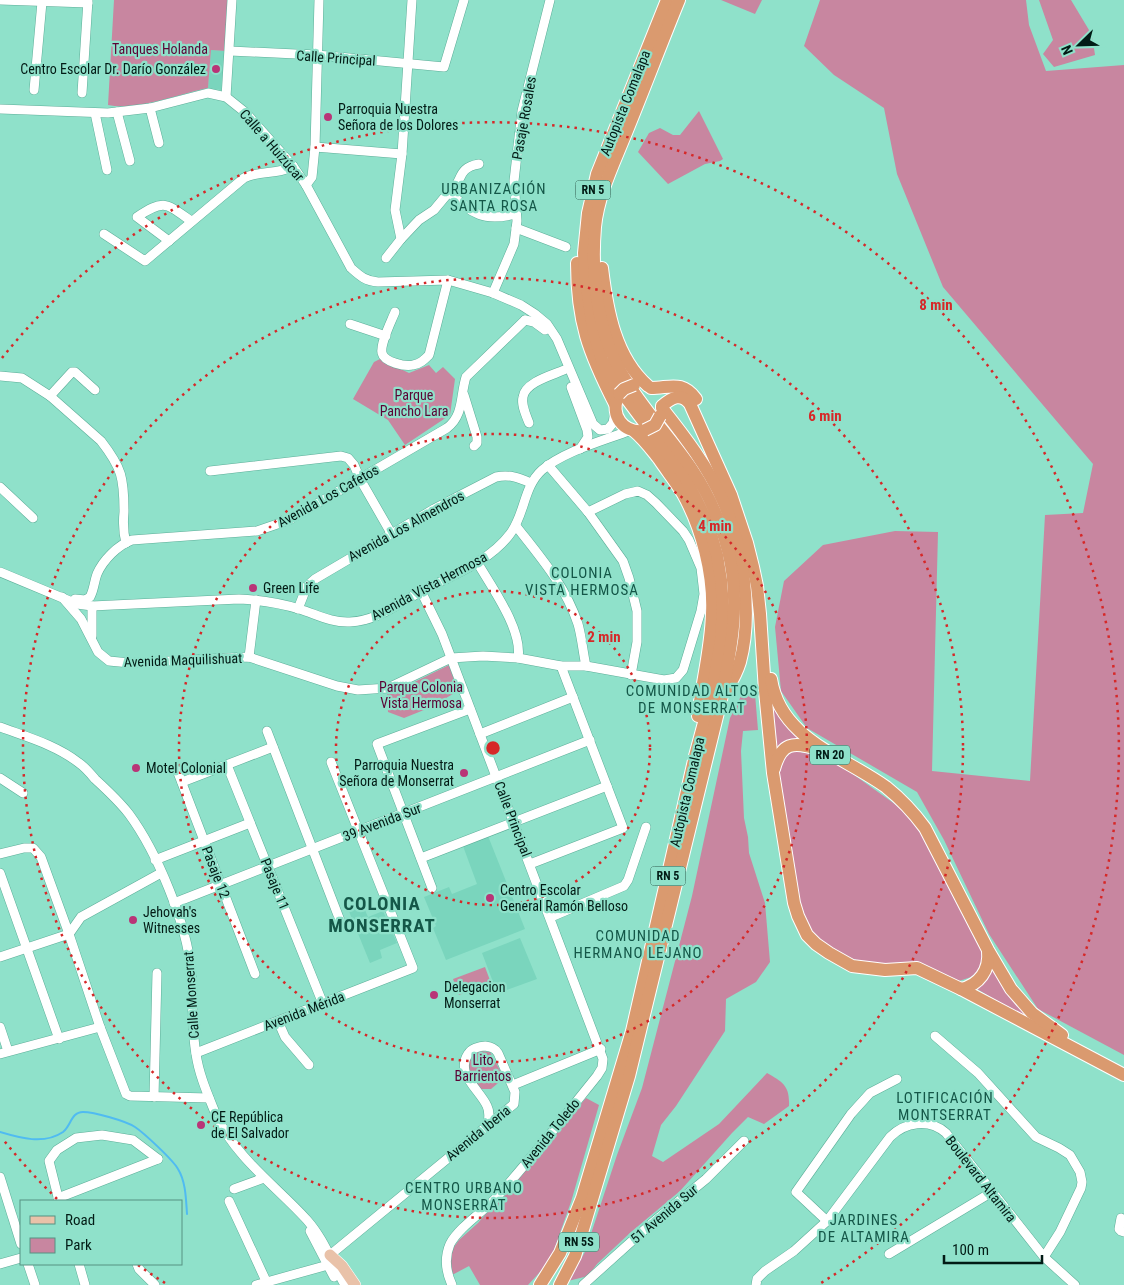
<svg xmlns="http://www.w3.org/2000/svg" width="1124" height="1285" font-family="'Roboto Condensed',sans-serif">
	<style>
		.built { fill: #7ad5bd }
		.green { fill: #c886a0 }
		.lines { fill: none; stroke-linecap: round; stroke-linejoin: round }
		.stream { stroke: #50bbf1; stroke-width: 2 }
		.minor-casing { stroke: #5cae98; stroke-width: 10 }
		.major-casing { stroke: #fff; stroke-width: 12 }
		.highway-casing { stroke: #fff; stroke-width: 14 }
		.minor { stroke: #fff; stroke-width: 9 }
		.major { stroke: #e9c2a9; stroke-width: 11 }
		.highway { stroke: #da9a6f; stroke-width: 12 }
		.highway-bridge-casing { stroke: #fff; stroke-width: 14; stroke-linecap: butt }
		.highway-bridge { stroke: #da9a6f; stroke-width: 12 }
		.ring { fill: none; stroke: #d62828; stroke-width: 2.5; stroke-dasharray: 2.5 5 }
		.poi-dot { fill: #b93477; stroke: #8fe1ca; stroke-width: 2 }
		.labels { text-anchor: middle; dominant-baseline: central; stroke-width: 4.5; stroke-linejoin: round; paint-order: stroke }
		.shield { fill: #8fe1ca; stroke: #2c564b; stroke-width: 1 }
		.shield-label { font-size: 12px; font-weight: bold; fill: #021b15 }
		.park-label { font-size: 14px; fill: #5b0435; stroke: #8fe1ca }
		.street-label { font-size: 14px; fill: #021b15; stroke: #8fe1ca }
		.poi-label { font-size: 14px; fill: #021b15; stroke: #8fe1ca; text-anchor: start }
		.neighbourhood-label { font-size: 15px; letter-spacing: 1px; fill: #145748; stroke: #8fe1ca }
		.district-label { font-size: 19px; font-weight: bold; letter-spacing: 1px; fill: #145748; stroke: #8fe1ca }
		.centre { fill: #d62828; stroke: #8fe1ca; stroke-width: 2.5 }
		.ring-label { font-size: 15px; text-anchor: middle; font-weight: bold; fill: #d62828; stroke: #8fe1ca; stroke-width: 4.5; stroke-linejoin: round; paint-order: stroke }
	</style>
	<rect width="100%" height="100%" fill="#8fe1ca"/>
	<g class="built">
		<path d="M211,50L225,51L221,90L208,88Z"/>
		<path d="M488,836L525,929L446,960L433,928L436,926L424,897L449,887L452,894L477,884L463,846Z"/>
		<path d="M362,903L368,917L383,911L397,943L380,950L382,958L370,963L348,909Z"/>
		<path d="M520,938L537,979L504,991L503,988L493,982L482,953Z"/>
	</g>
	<g class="green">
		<path d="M114,0H229L225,51L211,50L208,88C179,94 137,111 108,105Z"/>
		<path d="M721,0H762L755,14Z"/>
		<path d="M820,0H1026L1029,25L1046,71L1124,65V1055L1038,1009L989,934L944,840L917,792L807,728L781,691L775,627L784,581L823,545L895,531L938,532L932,771L1030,781L1045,515L1083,513L1093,464L943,287L897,174L884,108L834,75L804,46Z"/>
		<path d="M1039,0H1071L1092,35L1095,55L1054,67L1043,54L1053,40Z"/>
		<path d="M699,111L723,159L720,161L705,164L668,184L638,152L649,133L660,128L673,135H680Z"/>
		<path d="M380,359L409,373L429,365L436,373L443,367L455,379L450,415L405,445L388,420L353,399L374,362Z"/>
		<path d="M449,665L458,691L429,708L404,718L388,712L387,694L392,693Z"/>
		<path d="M749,692L755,694L758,730L743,731L741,751L744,818L748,837L749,853L765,903L770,962L756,982L726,999L725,1031L676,1106L661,1125L652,1156L663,1162L719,1124L767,1073C783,1082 790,1086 789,1106L764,1124L748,1117L732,1133L680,1191L631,1232L597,1264L588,1276L568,1281L585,1252L617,1155L642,1088L692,896L730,718L742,694Z"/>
		<path d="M770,698L802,739L779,746L775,750Z"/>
		<path d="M795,751L822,756L850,772L892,802L910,816L920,832L983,950L981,965L977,972L971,977L959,981L905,963L874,964L859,961L842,955L816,937L806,924L800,911L779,774C782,763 784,755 795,751Z"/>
		<path d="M993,966L1038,1025L977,989Z"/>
		<path d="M485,967L491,983L459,995L453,979Z"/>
		<path d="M480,1051L490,1052L504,1078L491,1089H481L467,1072L469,1058Z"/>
		<path d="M586,1098L599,1105L571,1202L550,1261L528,1285H480L469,1266L454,1274H450L451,1251L459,1240L478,1223Z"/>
	</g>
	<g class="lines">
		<path class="stream" d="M0,1132C20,1138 44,1145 63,1132C71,1126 71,1112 83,1112C94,1112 126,1121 135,1127C144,1133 173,1160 178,1169C186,1182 186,1200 187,1214"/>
		<defs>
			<g id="minor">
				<path d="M0,0L88,3"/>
				<path d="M230,51L317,55L444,67L464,0"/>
				<path d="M34,90L42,2"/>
				<path d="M82,93L88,0"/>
				<path d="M226,97L232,0"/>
				<path d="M150,108L159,143"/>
				<path d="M0,109L108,113L150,108L208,93L226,97L246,113L293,166L306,185L351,268C360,276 365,281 378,282L448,280L493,293L521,305L535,314L547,324L557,339L593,424L600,430L608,429L613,423L615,411"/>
				<path d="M117,112L130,161"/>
				<path d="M95,113L107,170"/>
				<path d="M315,147L402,154"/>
				<path d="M479,164C455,168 464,183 449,192C472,214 483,222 516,214"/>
				<path d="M306,185L312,177L315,147L319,0"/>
				<path d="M516,228L566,247"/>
				<path d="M104,234L145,261L244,178C259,170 279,175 293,166"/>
				<path d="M401,239L419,220L434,210L449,192"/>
				<path d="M169,241L137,217C164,199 166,203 191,221"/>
				<path d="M386,258L401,239L395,210L402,154L412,0"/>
				<path d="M493,293L514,244L517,221L514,181L522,111L550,0"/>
				<path d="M395,312C391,322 380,344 382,353C384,362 405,367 413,365C420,364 424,360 429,355L448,280"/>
				<path d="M525,320L534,322L545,330"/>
				<path d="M350,324L386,336"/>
				<path d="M0,376L22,378L50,396L101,441C122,468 124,478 124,512C123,522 123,532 126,543"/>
				<path d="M571,387L587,430L588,437L580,449"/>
				<path d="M464,395L477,437V443L474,446"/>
				<path d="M50,396L72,372H75L95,390"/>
				<path d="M529,423C526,415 521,405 523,397C525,382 553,375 564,370"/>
				<path d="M548,465L588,512L623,561L629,578L637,611V642L631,675"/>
				<path d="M210,471L341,456L348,458L354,465L360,479L391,533"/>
				<path d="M0,487L33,518"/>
				<path d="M516,526C541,558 565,585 578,624C582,638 583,653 586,666"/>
				<path d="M477,562C491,586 523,630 518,658"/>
				<path d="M0,572L77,604L92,606L239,599C259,600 280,603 299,609C316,614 331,623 350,622C377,621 399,603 422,591C452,575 489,562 510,534C525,515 523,487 542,470C564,451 603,441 631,430"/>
				<path d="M421,591L442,634L603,1059L602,1068L597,1076C564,1117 531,1159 496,1198C483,1212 459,1227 450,1244C444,1258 446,1272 452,1285"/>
				<path d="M62,597L81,619L98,652L109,661L130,663L249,657L337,686L358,690L388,688L451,658L483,656L518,658L561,666H586L664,680L676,678L683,670L701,611L704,594L701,568L689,540L683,531L656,503L647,495L638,491L625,494L588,512"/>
				<path d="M75,599L85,600L90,597C94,590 94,582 97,574C103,560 118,545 132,540L257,531L289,520L447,428C464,415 460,396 466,377L525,320"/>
				<path d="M298,609L307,586L315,579L434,509L496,477C510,474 519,478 531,483"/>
				<path d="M92,636V606"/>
				<path d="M249,657L256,600"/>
				<path d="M0,727C27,737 56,745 79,763C85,767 90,773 95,779C107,790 119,801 129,814C157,852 187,924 191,971C194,999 191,1027 196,1054C199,1075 208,1095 216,1115C236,1158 276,1186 307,1220C324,1239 332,1263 345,1285"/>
				<path d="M267,731L341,923"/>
				<path d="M480,734L573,697"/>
				<path d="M227,765L323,1004"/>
				<path d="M177,770L255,974"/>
				<path d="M0,778L23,793"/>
				<path d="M182,782L273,747"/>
				<path d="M0,854L24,848H33L41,857L69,934L100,1027L126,1094L130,1096L209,1098"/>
				<path d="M421,858L607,786"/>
				<path d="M155,860L250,823"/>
				<path d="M530,864L623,828L561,666"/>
				<path d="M0,873L59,1039"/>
				<path d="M432,888L377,744L470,709"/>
				<path d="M174,903L590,740"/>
				<path d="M551,917L624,886L628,880L646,827"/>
				<path d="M0,957L69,934L81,917L161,873"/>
				<path d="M278,1021L285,1037L309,1065"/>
				<path d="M0,1027L8,1051"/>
				<path d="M935,1036L978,1073L1036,1137L1059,1148L1070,1155L1080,1172L1082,1182L1081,1188L1060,1232L1044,1257"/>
				<path d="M196,1053L413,968L331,762"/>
				<path d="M0,1054L100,1027"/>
				<path d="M513,1085L601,1049"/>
				<path d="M154,1097L157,973"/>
				<path d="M0,1177L21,1244"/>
				<path d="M234,1189L264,1178"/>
				<path d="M58,1198L158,1159"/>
				<path d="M59,1201L49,1161L57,1150L76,1138L102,1135L133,1140L158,1159"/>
				<path d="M229,1201L266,1281"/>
				<path d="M1121,1218L1119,1229L1121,1231L1124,1232"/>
				<path d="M827,1221L796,1192L851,1114L870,1093L897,1079"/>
				<path d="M310,1231L334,1277"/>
				<path d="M889,1254L992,1192"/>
				<path d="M330,1255L514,1104L515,1092L498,1053C495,1048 491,1047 485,1046C479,1046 471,1049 468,1054C455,1074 480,1090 487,1106C490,1112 489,1118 488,1125"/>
				<path d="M0,1264L21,1258"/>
				<path d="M28,1264L35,1285"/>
				<path d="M79,1264L85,1285"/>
				<path d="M137,1264L139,1269L155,1285"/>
				<path d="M256,1285L328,1265"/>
				<path d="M583,1285L652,1223L706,1179L744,1141"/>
				<path d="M756,1285L757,1279L765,1271L794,1251L827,1221L890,1137C905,1122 929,1118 946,1133L1044,1257L1075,1285"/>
			</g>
			<path id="major" d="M330,1255L342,1266L355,1285"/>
			<g id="highway">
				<path d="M577,263C577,322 589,353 615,404"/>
				<path d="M602,268C607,310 615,357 648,386"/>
				<path d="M651,388C670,388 682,380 696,399"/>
				<path d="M618,397C610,415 623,433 643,431"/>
				<path d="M662,406C671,398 681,392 690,404L731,495L747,543L753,567L757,586L760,614L765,691L773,773L794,903L798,916L807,935L816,944L829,953L852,966L885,970L917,968L961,989L1124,1075"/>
				<path d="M662,408C685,437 708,467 723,501C743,546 753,613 740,662C737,672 732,681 727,689"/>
				<path d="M634,431C644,439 651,449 659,459C667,471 676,482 683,494C702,528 714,575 712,614C711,649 702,682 698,716"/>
				<path d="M771,679C780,739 843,756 886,787C901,799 914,813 925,828L988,950L1011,989L1032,1013L1062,1035"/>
				<path d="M774,769C781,743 793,741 817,749"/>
				<path d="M961,989C979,985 990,970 988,951"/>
				<path d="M540,1285L560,1253L582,1198L632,1031L695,756L712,693L721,640L723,607L721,580L717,555L708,523L685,477L618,387L602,360L593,329L585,273L584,253L588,213L597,174L667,0"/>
				<path d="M560,1285L575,1256L629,1076L721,700C731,650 741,601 728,551C721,523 709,495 693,471C671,438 642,409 622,374C597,331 591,275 595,227C598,195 614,163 626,133C644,89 661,44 679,0"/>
			</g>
		</defs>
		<use href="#minor" class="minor-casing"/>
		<use href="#major" class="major-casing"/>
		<use href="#highway" class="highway-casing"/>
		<use href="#minor" class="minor"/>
		<use href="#major" class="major"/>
		<use href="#highway" class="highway"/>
		<defs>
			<g id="highway-bridge">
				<path d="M619,394L624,389L634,385"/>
				<path d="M645,430L655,425L660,416"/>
			</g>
		</defs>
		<use href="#highway-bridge" class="highway-bridge-casing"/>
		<use href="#highway-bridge" class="highway-bridge"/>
	</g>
	<g class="ring">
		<circle cx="493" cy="748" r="157"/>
		<circle cx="493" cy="748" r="314"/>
		<circle cx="493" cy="748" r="470"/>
		<path d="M165 1283A627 627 0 0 1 138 1265M57 1199A627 627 0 0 1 2 1138M2 358A627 627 0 1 1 821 1283"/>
	</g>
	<g class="poi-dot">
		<circle cx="216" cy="69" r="5"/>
		<circle cx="328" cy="117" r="5"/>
		<circle cx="253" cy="588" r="5"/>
		<circle cx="136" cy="768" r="5"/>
		<circle cx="464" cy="773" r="5"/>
		<circle cx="490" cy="898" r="5"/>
		<circle cx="133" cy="920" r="5"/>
		<circle cx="434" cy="995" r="5"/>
		<circle cx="201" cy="1125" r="5"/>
	</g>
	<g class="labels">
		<g class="shield">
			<rect x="575.5" y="180.5" width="35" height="19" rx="4"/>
			<rect x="810" y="745.5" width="40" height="19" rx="4"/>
			<rect x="650.5" y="866.5" width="35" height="19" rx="4"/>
			<rect x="559" y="1232.5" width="40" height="19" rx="4"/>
		</g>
		<g class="shield-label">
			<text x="593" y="190">RN 5</text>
			<text x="830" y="755">RN 20</text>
			<text x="668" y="876">RN 5</text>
			<text x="579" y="1242">RN 5S</text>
		</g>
		<g class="park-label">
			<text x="160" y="49">Tanques Holanda</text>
			<text x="414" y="395">Parque<tspan x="414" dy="16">Pancho Lara</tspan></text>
			<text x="421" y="687">Parque Colonia<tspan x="421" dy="16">Vista Hermosa</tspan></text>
			<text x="483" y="1060">Lito<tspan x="483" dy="16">Barrientos</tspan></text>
		</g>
		<g class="street-label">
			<text transform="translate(336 58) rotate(4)">Calle Principal</text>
			<text transform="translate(625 103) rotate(-68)">Autopista Comalapa</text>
			<text transform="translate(524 118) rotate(-80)">Pasaje Rosales</text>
			<text transform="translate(272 145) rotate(49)">Calle a Huizúcar</text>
			<text transform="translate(328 496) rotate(-29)">Avenida Los Cafetos</text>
			<text transform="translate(406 526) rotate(-29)">Avenida Los Almendros</text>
			<text transform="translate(429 586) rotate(-28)">Avenida Vista Hermosa</text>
			<text transform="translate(183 660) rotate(-2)">Avenida Maquilishuat</text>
			<text transform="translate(687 792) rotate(-77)">Autopista Comalapa</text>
			<text transform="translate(513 819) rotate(69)">Calle Principal</text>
			<text transform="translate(382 822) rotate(-21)">39 Avenida Sur</text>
			<text transform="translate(216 872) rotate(69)">Pasaje 12</text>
			<text transform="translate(275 884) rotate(68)">Pasaje 11</text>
			<text transform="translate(191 995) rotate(-94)">Calle Monserrat</text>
			<text transform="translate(304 1011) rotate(-21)">Avenida Mérida</text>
			<text transform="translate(478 1133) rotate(-39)">Avenida Iberia</text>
			<text transform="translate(550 1133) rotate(-51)">Avenida Toledo</text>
			<text transform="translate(981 1179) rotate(52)">Boulevard Altamira</text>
			<text transform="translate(664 1214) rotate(-40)">51 Avenida Sur</text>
		</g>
		<g class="poi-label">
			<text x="206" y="69" text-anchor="end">Centro Escolar Dr. Darío González</text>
			<text x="338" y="109">Parroquia Nuestra<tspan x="338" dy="16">Señora de los Dolores</tspan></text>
			<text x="263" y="588">Green Life</text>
			<text x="454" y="765" text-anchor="end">Parroquia Nuestra<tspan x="454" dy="16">Señora de Monserrat</tspan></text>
			<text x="146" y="768">Motel Colonial</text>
			<text x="500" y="890">Centro Escolar<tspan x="500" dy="16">General Ramón Belloso</tspan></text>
			<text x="143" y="912">Jehovah's<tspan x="143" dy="16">Witnesses</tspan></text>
			<text x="444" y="987">Delegacion<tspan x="444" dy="16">Monserrat</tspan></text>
			<text x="211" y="1117">CE República<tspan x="211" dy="16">de El Salvador</tspan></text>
		</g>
		<g class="neighbourhood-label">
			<text x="494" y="189">URBANIZACIÓN<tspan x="494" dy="17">SANTA ROSA</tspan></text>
			<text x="582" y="573">COLONIA<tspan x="582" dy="17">VISTA HERMOSA</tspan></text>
			<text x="692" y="691">COMUNIDAD ALTOS<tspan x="692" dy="17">DE MONSERRAT</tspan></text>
			<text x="638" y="936">COMUNIDAD<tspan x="638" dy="17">HERMANO LEJANO</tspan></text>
			<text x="945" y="1098">LOTIFICACIÓN<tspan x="945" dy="17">MONTSERRAT</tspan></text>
			<text x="464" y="1188">CENTRO URBANO<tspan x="464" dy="17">MONSERRAT</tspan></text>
			<text x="864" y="1220">JARDINES<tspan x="864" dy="17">DE ALTAMIRA</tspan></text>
		</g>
		<g class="district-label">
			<text x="382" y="903">COLONIA<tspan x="382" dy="22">MONSERRAT</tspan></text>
		</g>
	</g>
	<circle cx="493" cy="748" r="8" class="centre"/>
	<g class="ring-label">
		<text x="936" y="310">8 min</text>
		<text x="825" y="421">6 min</text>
		<text x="715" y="531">4 min</text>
		<text x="604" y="642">2 min</text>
	</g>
	<rect x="20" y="1200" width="162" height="65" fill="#8fe1ca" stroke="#579282"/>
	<rect x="30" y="1216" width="25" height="8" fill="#e9c2a9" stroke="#579282"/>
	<text x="65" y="1225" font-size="15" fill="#021b15">Road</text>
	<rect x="30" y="1238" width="25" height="15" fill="#c886a0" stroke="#579282"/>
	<text x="65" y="1250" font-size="15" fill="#021b15">Park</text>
	<g transform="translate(1079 45) rotate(247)" stroke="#8fe1ca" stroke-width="4" paint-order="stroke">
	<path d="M0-4L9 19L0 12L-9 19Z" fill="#021b15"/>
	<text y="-8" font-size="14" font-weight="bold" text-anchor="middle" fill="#021b15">N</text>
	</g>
	<path d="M944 1255v8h98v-8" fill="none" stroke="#021b15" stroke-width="2.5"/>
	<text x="952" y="1255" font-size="15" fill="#021b15" stroke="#8fe1ca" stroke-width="4" paint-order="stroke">100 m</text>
</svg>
